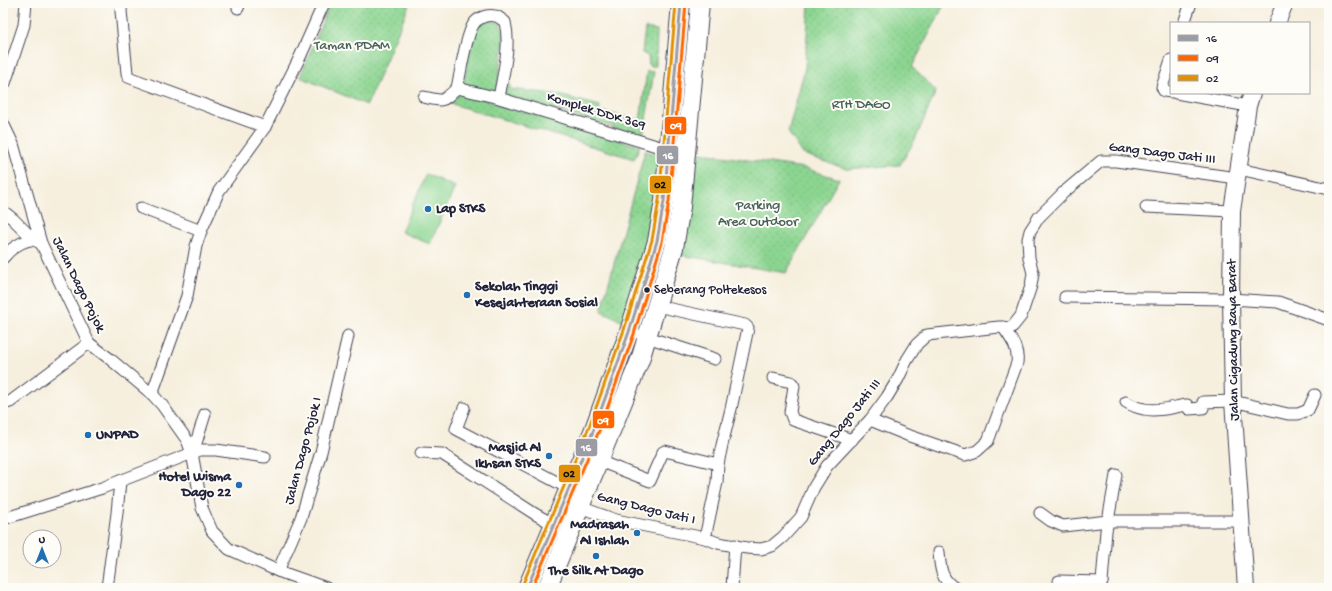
<svg xmlns="http://www.w3.org/2000/svg" width="1332" height="591" font-family="'Gochi Hand',sans-serif">
	<style>
		.park { fill: url(#park-dots); stroke: #577c66 }
		.pitch { fill: #8cd591; stroke: #577c66 }
		.lines { fill: none; stroke-linecap: round; stroke-linejoin: round }
		.street-casing { stroke: #424153; stroke-width: 13 }
		.secondary-casing { stroke: #424153; stroke-width: 18 }
		.primary-casing { stroke: #424153; stroke-width: 20 }
		.street { stroke: #fff; stroke-width: 11 }
		.secondary { stroke: #fff; stroke-width: 16 }
		.primary { stroke: #fff; stroke-width: 18 }
		.bus-1-casing { stroke: #fdfcf7; stroke-width: 6 }
		.bus-2-casing { stroke: #fdfcf7; stroke-width: 6 }
		.bus-3-casing { stroke: #fdfcf7; stroke-width: 6 }
		.bus-1 { stroke: #9c9ca4; stroke-width: 3 }
		.bus-2 { stroke: #f60; stroke-width: 3 }
		.bus-3 { stroke: #e08f06; stroke-width: 3 }
		.poi-dot { fill: #1f6fb2; stroke: #fdfcf7; stroke-width: 1.5 }
		.bus-dot { fill: #22223b; stroke: #fdfcf7; stroke-width: 1.5 }
		.labels { text-anchor: middle; dominant-baseline: central; stroke-width: 4; stroke-linejoin: round; paint-order: stroke }
		.bus-label { font-size: 13px; fill: #22223b; stroke: #fdfcf7; text-anchor: start }
		.park-label { font-size: 14px; fill: #476159; stroke: #fdfcf7 }
		.street-label { font-size: 14px; fill: #22223b; stroke: #fdfcf7 }
		.poi-label { font-size: 14px; font-weight: bold; fill: #22223b; stroke: #fdfcf7; text-anchor: start }
		.line-badge { stroke: #fdfcf7; stroke-width: 1.5 }
		.badge-label { font-size: 11px; text-anchor: middle; font-weight: bold; fill: #fff }
		.pale-badge-label { font-size: 11px; text-anchor: middle; font-weight: bold; fill: #111 }
	</style>
	<defs>
		<pattern id="park-dots" width="8" height="8" patternUnits="userSpaceOnUse"><rect width="8" height="8" fill="#8cd591"/><path d="M2 2h.1M6 6h.1" fill="none" stroke="#78b77e" stroke-width="1.8" stroke-linecap="round"/></pattern>
	</defs>
	<rect width="100%" height="100%" fill="#fdfcf7"/>
	<filter id="ink" filterUnits="userSpaceOnUse"><feTurbulence type="fractalNoise" baseFrequency=".025" numOctaves="2"/><feDisplacementMap in="SourceGraphic" scale="8" xChannelSelector="R" yChannelSelector="G"/><feConvolveMatrix kernelMatrix="1 2 1 2 8 2 1 2 1" color-interpolation-filters="sRGB"/></filter>
	<filter id="wash" filterUnits="userSpaceOnUse"><feTurbulence type="fractalNoise" baseFrequency=".012" numOctaves="4" result="noise"/><feDisplacementMap in="SourceGraphic" scale="16" xChannelSelector="R" yChannelSelector="G"/><feGaussianBlur stdDeviation="0.9" result="paint"/><feColorMatrix in="noise" values="0 0 0 0 0 0 0 0 0 0 0 0 0 0 0 0 0 1.4 0 .05"/><feComposite in="paint" operator="in"/></filter>
	<g filter="url(#wash)">
		<rect width="100%" height="100%" fill="#f6efde"/>
		<g class="park">
			<path d="M330,3H410L367,105L300,77Z"/>
			<path d="M809,3H945L912,67L936,91L915,140L900,165L847,169L803,154L788,132L805,68Z"/>
			<path d="M488,20L500,23L505,38L496,93L463,85L472,40L477,26Z"/>
			<path d="M645,28L657,30L656,66H649L648,56L642,53Z"/>
			<path d="M647,71L654,72L643,136L503,95L506,83L509,81L510,89L555,94L600,106L599,111L640,120Z"/>
			<path d="M459,92L640,146L634,159L449,103Z"/>
			<path d="M645,151L664,156L655,231L625,322L601,311Z"/>
			<path d="M694,152L804,168L839,179L786,273L680,255Z"/>
		</g>
		<path class="pitch" d="M426,174L455,187L430,244L401,232Z"/>
	</g>
	<g filter="url(#ink)">
		<g class="lines">
			<defs>
				<g id="street">
					<path d="M122,3L121,11L127,73L128,77L265,127"/>
					<path d="M238,8L240,3"/>
					<path d="M1184,23L1190,6"/>
					<path d="M1171,60L1162,87L1164,91L1171,92"/>
					<path d="M3,86L5,83L24,25L26,3"/>
					<path d="M1176,93L1248,106"/>
					<path d="M424,97C444,102 442,102 457,88"/>
					<path d="M499,98C503,73 511,47 505,22C502,20 498,16 495,16C487,14 477,18 473,25C465,39 461,71 457,88L499,98L673,151"/>
					<path d="M3,123L13,144L41,243L89,343L110,359L152,394L162,405L187,440L192,453L202,508L212,531L229,549L278,571L326,588"/>
					<path d="M1239,169L1329,189"/>
					<path d="M1146,207L1232,211"/>
					<path d="M141,208L201,231"/>
					<path d="M3,211L13,219L34,240"/>
					<path d="M3,258C9,250 23,239 34,240C36,241 38,242 41,243"/>
					<path d="M1065,297L1231,299L1278,302L1329,320"/>
					<path d="M657,306L745,325L748,328L731,409L722,445L718,464L717,482L705,538L718,543L747,548L761,549L772,546L783,537L801,517L814,487L827,466L870,420L887,397L898,379L907,360L917,344L927,335L999,327L1010,328L1013,326L1021,316L1031,286L1033,273L1029,258L1028,239L1030,231L1039,217L1063,193L1101,161H1116L1237,178"/>
					<path d="M641,335L715,359"/>
					<path d="M773,378L791,382L794,386L790,412L793,420L852,440"/>
					<path d="M152,394L187,296L196,246L201,231L219,191L265,127L300,57L324,3"/>
					<path d="M1126,402C1131,405 1138,408 1144,409C1158,412 1173,407 1187,405L1189,409L1203,408V402L1233,401L1288,414H1298L1308,410L1315,395"/>
					<path d="M3,404L10,402L89,343"/>
					<path d="M464,408L456,429L568,488"/>
					<path d="M870,420L907,435L965,455L977,451L988,441L1017,363C1019,348 1011,339 1003,327"/>
					<path d="M190,447L196,443L205,414"/>
					<path d="M421,453L442,454L535,514L553,524"/>
					<path d="M599,461L650,481L663,452L665,451L718,464"/>
					<path d="M1116,475L1108,521H1242"/>
					<path d="M580,507L616,520L705,538"/>
					<path d="M1040,513L1051,521L1063,526L1108,521L1106,531L1102,582L1098,588"/>
					<path d="M3,519L102,488L200,450H216L265,457"/>
					<path d="M939,552C940,567 941,580 955,588"/>
					<path d="M278,571L301,518L321,452L348,336"/>
					<path d="M1059,581L1102,582"/>
					<path d="M107,588L117,513L120,481"/>
					<path d="M732,588L735,545"/>
				</g>
				<g id="secondary">
					<path d="M1277,23L1285,3"/>
					<path d="M1246,588L1233,401L1231,299L1232,211L1248,106L1252,93"/>
				</g>
				<g id="primary">
					<path d="M527,588L594,429L629,332L657,241L664,201L681,3"/>
					<path d="M547,588L640,360L674,248L681,207L700,3"/>
				</g>
			</defs>
			<use href="#street" class="street-casing"/>
			<use href="#secondary" class="secondary-casing"/>
			<use href="#primary" class="primary-casing"/>
			<use href="#street" class="street"/>
			<use href="#secondary" class="secondary"/>
			<use href="#primary" class="primary"/>
			<defs>
				<path id="bus-1" d="M527,588L594,429L629,332L657,241L664,201L681,3"/>
				<path id="bus-2" d="M532,588L599,431L634,334L662,242L669,201L686,3"/>
				<path id="bus-3" d="M522,586L589,427L624,330L652,240L659,200L676,3"/>
			</defs>
			<use href="#bus-1" class="bus-1-casing"/>
			<use href="#bus-2" class="bus-2-casing"/>
			<use href="#bus-3" class="bus-3-casing"/>
			<use href="#bus-1" class="bus-1"/>
			<use href="#bus-2" class="bus-2"/>
			<use href="#bus-3" class="bus-3"/>
		</g>
	</g>
	<g class="poi-dot">
		<circle cx="428" cy="209" r="4"/>
		<circle cx="467" cy="295" r="4"/>
		<circle cx="88" cy="435" r="4"/>
		<circle cx="549" cy="456" r="4"/>
		<circle cx="239" cy="485" r="4"/>
		<circle cx="637" cy="533" r="4"/>
		<circle cx="596" cy="556" r="4"/>
	</g>
	<circle class="bus-dot" cx="647" cy="290" r="3.5"/>
	<g class="labels">
		<g class="bus-label">
			<text x="654" y="290">Seberang Poltekesos</text>
		</g>
		<g class="park-label">
			<text x="352" y="46">Taman PDAM</text>
			<text x="861" y="105">RTH DAGO</text>
			<text x="758" y="206">Parking<tspan x="758" dy="16">Area Outdoor</tspan></text>
		</g>
		<g class="street-label">
			<text transform="translate(596 112) rotate(17)">Komplek DDK 369</text>
			<text transform="translate(1162 154) rotate(7)">Gang Dago Jati III</text>
			<text transform="translate(78 285) rotate(64)">Jalan Dago Pojok</text>
			<text transform="translate(1234 340) rotate(-91)">Jalan Cigadung Raya Barat</text>
			<text transform="translate(845 423) rotate(-51)">Gang Dago Jati III</text>
			<text transform="translate(304 451) rotate(-75)">Jalan Dago Pojok I</text>
			<text transform="translate(646 509) rotate(14)">Gang Dago Jati I</text>
		</g>
		<g class="poi-label">
			<text x="436" y="209">Lap STKS</text>
			<text x="475" y="287">Sekolah Tinggi<tspan x="475" dy="16">Kesejahteraan Sosial</tspan></text>
			<text x="96" y="435">UNPAD</text>
			<text x="541" y="448" text-anchor="end">Masjid Al<tspan x="541" dy="16">Ikhsan STKS</tspan></text>
			<text x="231" y="477" text-anchor="end">Hotel Wisma<tspan x="231" dy="16">Dago 22</tspan></text>
			<text x="629" y="525" text-anchor="end">Madrasah<tspan x="629" dy="16">Al Ishlah</tspan></text>
			<text x="596" y="571" text-anchor="middle">The Silk At Dago</text>
		</g>
	</g>
	<g class="line-badge">
		<rect x="664" y="116" width="23" height="19" rx="4" fill="#f60"/>
		<rect x="656" y="145" width="23" height="20" rx="4" fill="#9c9ca4"/>
		<rect x="649" y="175" width="23" height="19" rx="4" fill="#e08f06"/>
		<rect x="592" y="410" width="23" height="19" rx="4" fill="#f60"/>
		<rect x="575" y="438" width="23" height="19" rx="4" fill="#9c9ca4"/>
		<rect x="558" y="464" width="23" height="19" rx="4" fill="#e08f06"/>
	</g>
	<g class="badge-label">
		<text x="676" y="129">09</text>
		<text x="668" y="159">16</text>
		<text x="603" y="424">09</text>
		<text x="586" y="451">16</text>
	</g>
	<g class="pale-badge-label">
		<text x="660" y="188">02</text>
		<text x="569" y="477">02</text>
	</g>
	<rect width="1332" height="591" fill="none" stroke="#fdfcf7" stroke-width="16"/>
	<rect x="1170" y="22" width="140" height="72" fill="#fdfcf7" stroke="#a5a5ac"/>
	<rect x="1178" y="35" width="20" height="6" fill="#9c9ca4" stroke="#a5a5ac"/>
	<text x="1206" y="42" font-size="12" fill="#22223b">16</text>
	<rect x="1178" y="55" width="20" height="6" fill="#ff6600" stroke="#a5a5ac"/>
	<text x="1206" y="62" font-size="12" fill="#22223b">09</text>
	<rect x="1178" y="75" width="20" height="6" fill="#e08f06" stroke="#a5a5ac"/>
	<text x="1206" y="82" font-size="12" fill="#22223b">02</text>
	<g transform="translate(42 549)"><circle r="19" fill="#fdfcf7" stroke="#a5a5ac"/>
	<path d="M0-3L7 15L0 10L-7 15Z" fill="#1f6fb2"/>
	<text y="-6" font-size="11" font-weight="bold" text-anchor="middle" fill="#22223b">U</text>
	</g>
</svg>
